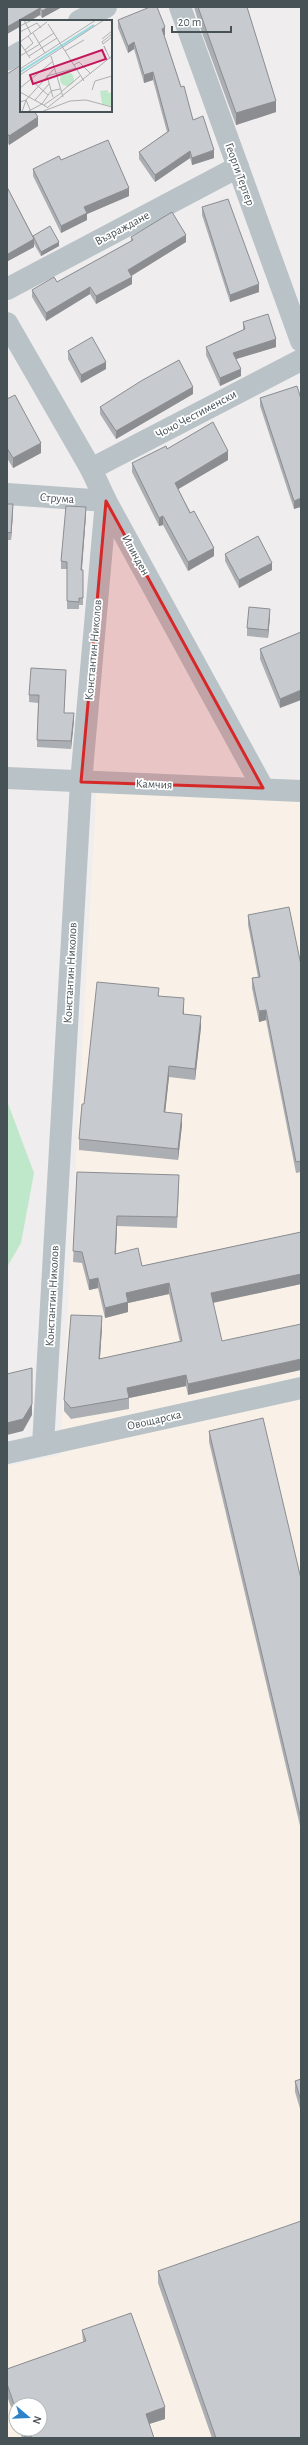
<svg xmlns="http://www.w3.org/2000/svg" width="308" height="2445" font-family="'Alegreya Sans',sans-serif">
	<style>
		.commercial { fill: #f9f1e7; fill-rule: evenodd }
		.green { fill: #bfe8ca }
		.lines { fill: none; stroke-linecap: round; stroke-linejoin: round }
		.minor { stroke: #b9c2c7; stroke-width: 22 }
		.wall { fill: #abaeb2 }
		.shaded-wall { fill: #8b8d91 }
		.building { fill: #c7cacf; stroke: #8b8d91 }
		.marked { fill: #d62828; fill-opacity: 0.2; stroke: #d62828; stroke-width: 3; stroke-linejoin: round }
		.labels { text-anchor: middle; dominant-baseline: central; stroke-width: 3.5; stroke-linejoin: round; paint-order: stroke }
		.street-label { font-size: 12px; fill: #475257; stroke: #fff }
		.inset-river { fill: none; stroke: #91d9e0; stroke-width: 2 }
		.inset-road { fill: none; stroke: #acafb1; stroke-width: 1 }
		.view { fill: #c2185b; fill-opacity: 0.15; stroke: #c2185b; stroke-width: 2 }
		.inset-edge { fill: none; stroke: #475257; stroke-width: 2 }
	</style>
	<rect width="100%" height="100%" fill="#efeded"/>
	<path class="commercial" d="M97,782L301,791V2438H7V1466L60,1455ZM16,2405H40V2429H16Z"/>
	<path class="green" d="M7,1101L34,1173L21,1243L7,1267Z"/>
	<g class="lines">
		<g class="minor">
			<path d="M180,7L301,341"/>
			<path d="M79,21L106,7"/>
			<path d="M7,60L21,52"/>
			<path d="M7,289L238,167"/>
			<path d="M7,323L91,469L106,501L263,788"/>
			<path d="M91,469L301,360"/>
			<path d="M7,494L106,501L81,782L43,1445"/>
			<path d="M7,778L301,791"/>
			<path d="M7,1453L301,1388"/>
		</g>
	</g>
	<g class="wall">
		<path d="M7,7H62L42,18L40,15L21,21V26L7,34Z"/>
		<path d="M194,7H247L276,112L236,125L201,30Z"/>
		<path d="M118,20L165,35H164L181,87L193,120L214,158L192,165L190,158L155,182L139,159V152L167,132L153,80L144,83L134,49L128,53L118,28Z"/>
		<path d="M7,74L38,126L9,145L7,141Z"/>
		<path d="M61,160L129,196L87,214V220L61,233L33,176V169Z"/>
		<path d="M7,187L33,236L59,246L41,256L34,244V247L8,261L7,258Z"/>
		<path d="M202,207L259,292L230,302L202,215Z"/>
		<path d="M131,237L186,242L131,276L132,284L96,304L90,294L46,321L32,297V290L57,282L131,241Z"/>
		<path d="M243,322L276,347L236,359L241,376L220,386L206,355V347L243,330Z"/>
		<path d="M68,351L106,369L81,383L68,359Z"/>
		<path d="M193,394L116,439L100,414V407Z"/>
		<path d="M260,398L301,399L294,509L260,406Z"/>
		<path d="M7,399L41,453L13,468L7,458Z"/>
		<path d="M167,449L228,460L178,489L214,556L188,571L163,525L159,526L132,472V463Z"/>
		<path d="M7,504L13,512L11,540H7Z"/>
		<path d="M86,514L82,570H83V605H79V609H67V569H61V561Z"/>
		<path d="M225,554L272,570L239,588L225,561Z"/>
		<path d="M270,616L268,638L247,636V628Z"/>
		<path d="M301,632L280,708L260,659V649Z"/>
		<path d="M66,677L64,713L74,720L71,749L37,747L38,703L29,702V695Z"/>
		<path d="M248,915L301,965V1172L296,1173L266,1020L259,1022L252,988V978L258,977L248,925Z"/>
		<path d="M159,996L184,1009V1014L201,1027L195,1080L169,1077L165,1112L182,1125L178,1160L79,1150V1139L84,1104Z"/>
		<path d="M77,1172L179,1185L177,1228L117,1226L116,1254L142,1266L301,1232V1284L213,1303L188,1395L186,1386L129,1398V1409L71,1419L64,1411V1400L102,1327L100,1359L180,1342L169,1294L128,1303V1312L105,1318L98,1288L89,1290L82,1263L73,1262Z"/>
		<path d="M209,1431L301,1579V1830L209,1442Z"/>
		<path d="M301,2079V2112L295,2092V2081Z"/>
		<path d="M158,2271L301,2438H212L158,2283Z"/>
		<path d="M82,2330L165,2419L149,2424L154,2438H22L19,2429H40L16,2405V2421L7,2396V2369L83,2342Z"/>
	</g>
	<g class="shaded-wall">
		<path d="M49,7H62L42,18V11Z"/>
		<path d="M40,8V15L30,21H21V26L7,34V27Z"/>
		<path d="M165,27V35L162,36V29Z"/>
		<path d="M134,42V49L128,53V46Z"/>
		<path d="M113,54V62L111,63V55Z"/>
		<path d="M153,72V80L144,83V75Z"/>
		<path d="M276,101V112L236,125V113Z"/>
		<path d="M38,117V126L9,145V136Z"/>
		<path d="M214,150V158L192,165V158Z"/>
		<path d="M190,151V158L155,182V175Z"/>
		<path d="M129,188V196L87,214V220L61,233V226L84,207Z"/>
		<path d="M186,235V242L128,278V270Z"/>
		<path d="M34,239V247L8,261V254Z"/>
		<path d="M59,242V246L41,256V252Z"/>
		<path d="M132,277V284L96,304V296Z"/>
		<path d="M259,284V292L230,302V295Z"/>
		<path d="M90,287V294L46,321V313Z"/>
		<path d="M276,339V347L233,360V353Z"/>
		<path d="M106,362V369L81,383V375Z"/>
		<path d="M241,369V376L220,386V378Z"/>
		<path d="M193,387V394L116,439V431Z"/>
		<path d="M41,443V453L13,468V458Z"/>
		<path d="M228,451V460L175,491V483Z"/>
		<path d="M301,498V507L294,509V501Z"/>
		<path d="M13,504V512L11,540V533Z"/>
		<path d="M86,507V514L81,578V570Z"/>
		<path d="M163,516V525L159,526V518Z"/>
		<path d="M214,548V556L188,571V562Z"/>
		<path d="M272,563V570L239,588V580Z"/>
		<path d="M270,609V616L268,638V630Z"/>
		<path d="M301,690V700L280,708V699Z"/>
		<path d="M74,713V720L71,749V741Z"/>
		<path d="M184,998V1009L183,1025V1014Z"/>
		<path d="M266,1010V1020L259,1022V1011Z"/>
		<path d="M201,1016V1027L195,1080V1069Z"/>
		<path d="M169,1066V1077L164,1123V1112Z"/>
		<path d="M182,1114V1125L178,1160V1149Z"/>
		<path d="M117,1216V1226L115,1264V1254Z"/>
		<path d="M301,1274V1284L211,1303V1293Z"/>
		<path d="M98,1278V1288L89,1290V1280Z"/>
		<path d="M169,1283V1294L128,1303V1312L105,1318V1308L126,1293Z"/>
		<path d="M102,1316V1327L99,1370V1359Z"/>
		<path d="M301,1359V1370L188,1395V1384Z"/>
		<path d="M186,1375V1386L129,1398L127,1388Z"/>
		<path d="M32,1404V1415L23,1431L7,1435V1423Z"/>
		<path d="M165,2407V2419L146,2425V2414Z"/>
		<path d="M30,2431V2438H24V2433Z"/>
	</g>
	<g class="building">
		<path d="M7,7H49L42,11L40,8L7,27Z"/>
		<path d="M150,7H157L165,27L162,29L181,87L184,86L193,120L203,116L214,150L192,158L190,151L155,175L139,152L169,131L153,72L144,75L134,42L128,46L118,20Z"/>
		<path d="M198,7H247L276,101L236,113Z"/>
		<path d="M21,65V111H34L38,117L9,136L7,133V74Z"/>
		<path d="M108,140L129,188L84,207L87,213L61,226L33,169L59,156L61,160Z"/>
		<path d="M7,187L34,239L8,254L7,251Z"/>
		<path d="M228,199L259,284L230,295L202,207Z"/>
		<path d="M172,212L186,235L128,270L132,277L96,296L90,287L46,313L32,290L54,277L57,282L133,240L131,237Z"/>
		<path d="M50,226L59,242L41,252L33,236Z"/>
		<path d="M268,314L276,339L233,353L241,369L220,378L206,347L245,329L243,322Z"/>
		<path d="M92,337L106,362L81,375L68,351Z"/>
		<path d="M179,360L193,387L116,431L100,407L141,381Z"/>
		<path d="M297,386L301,399V498L294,501L260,398Z"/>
		<path d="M15,395L41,443L13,458L7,448V399Z"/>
		<path d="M213,422L228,451L175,483L190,513L194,511L214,548L188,562L163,516L159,518L132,463L166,446L167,449Z"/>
		<path d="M7,504H13L11,533L7,532Z"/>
		<path d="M66,506L86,507L81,570H83V598H79V602L67,601V562L61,561Z"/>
		<path d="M258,536L272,563L239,580L225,554Z"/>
		<path d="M249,607L270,609L268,630L247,628Z"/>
		<path d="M301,632V690L280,699L260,649Z"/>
		<path d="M31,668L66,670L64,713H74L71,741L37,740L39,695H29Z"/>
		<path d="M289,907L301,965V1161L296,1162L266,1010L259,1011L252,978L260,977L248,915Z"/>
		<path d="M97,982L159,988L158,996L184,998L183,1014L201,1016L195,1069L169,1066L164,1112L182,1114L178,1149L79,1139L82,1104H84Z"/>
		<path d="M77,1172L179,1175L177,1217L117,1216L115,1254L138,1248L142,1266L301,1232V1274L211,1293L222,1341L301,1324V1359L188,1384L186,1375L127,1388L129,1398L71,1408L64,1400L71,1315L102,1316L99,1359L182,1341L169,1283L126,1293L128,1302L105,1308L98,1278L89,1280L82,1252L73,1251Z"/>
		<path d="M32,1368V1404L23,1419L7,1423V1374Z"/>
		<path d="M263,1418L301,1579V1819L209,1431Z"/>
		<path d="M301,2079V2101L295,2081Z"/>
		<path d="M301,2221V2438H216L158,2271Z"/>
		<path d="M131,2313L165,2407L146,2414L154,2438H32L30,2431L24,2433L23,2429H40V2405H16V2410L7,2384V2369L86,2341L82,2330Z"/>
	</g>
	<path class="marked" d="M106,501L263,788L81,782Z"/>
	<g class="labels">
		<g class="street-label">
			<text transform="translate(240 174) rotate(70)">Георги Тертер</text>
			<text transform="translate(122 228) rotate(-28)">Възраждане</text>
			<text transform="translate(196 414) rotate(-28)">Чочо Честименски</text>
			<text transform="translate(57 498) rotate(4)">Струма</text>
			<text transform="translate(136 555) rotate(61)">Илинден</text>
			<text transform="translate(93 650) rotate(-85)">Константин Николов</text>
			<text transform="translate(154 784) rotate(2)">Камчия</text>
			<text transform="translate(70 973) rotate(-87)">Константин Николов</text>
			<text transform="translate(52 1296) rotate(-87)">Константин Николов</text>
			<text transform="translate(154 1420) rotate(-13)">Овощарска</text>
		</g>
	</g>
	<g transform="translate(20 20)">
		<rect width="92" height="92" fill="#efeded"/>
		<path d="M40 59a7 7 0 1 1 14 0a7 7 0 1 1-14 0ZM88,70V73L92,72V86L82,84L80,71Z" fill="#bfe8ca"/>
		<path class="inset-river" d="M0,52L74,5"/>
		<path class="inset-road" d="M0,1L4,0L11,14M28,4L64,61M0,6L12,0M0,12L17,3L21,8M13,13L25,33M92,14L82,22L83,24L92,17M82,19L92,11M0,22L27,2M0,23L10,38M19,23L34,13M5,30L13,23L8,16M45,31L64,20M86,31L84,26L90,39M0,36L20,24M9,36L37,18M31,36L43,77M54,45L59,42L71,54M0,49L76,0M0,55L84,0M11,60L28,75M0,68L32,42M72,70L75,61L92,56M0,72L27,87M41,72L60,56M33,77L27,56L56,48M15,80L29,64M0,82L6,80L11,92M24,85L41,73M27,88L92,36M2,92L6,80L34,49M7,92L22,84L31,71L40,69M21,92L50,81L66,80L92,87"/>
		<path class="view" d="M82,30L86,39L13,64L10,55Z"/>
		<rect width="92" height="92" class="inset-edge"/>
	</g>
	<rect width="308" height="2445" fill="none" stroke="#475257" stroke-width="16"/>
	<g transform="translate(28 2417) rotate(109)"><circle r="19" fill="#ffffff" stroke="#b5babc"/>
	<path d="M0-3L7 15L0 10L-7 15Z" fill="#2e83c8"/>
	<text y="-6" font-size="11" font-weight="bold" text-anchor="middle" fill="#475257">N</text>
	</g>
	<path d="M172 26v6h59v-6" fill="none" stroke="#475257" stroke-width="2"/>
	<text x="178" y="26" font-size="12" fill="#475257" stroke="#ffffff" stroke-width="3" paint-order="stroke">20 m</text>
</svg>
